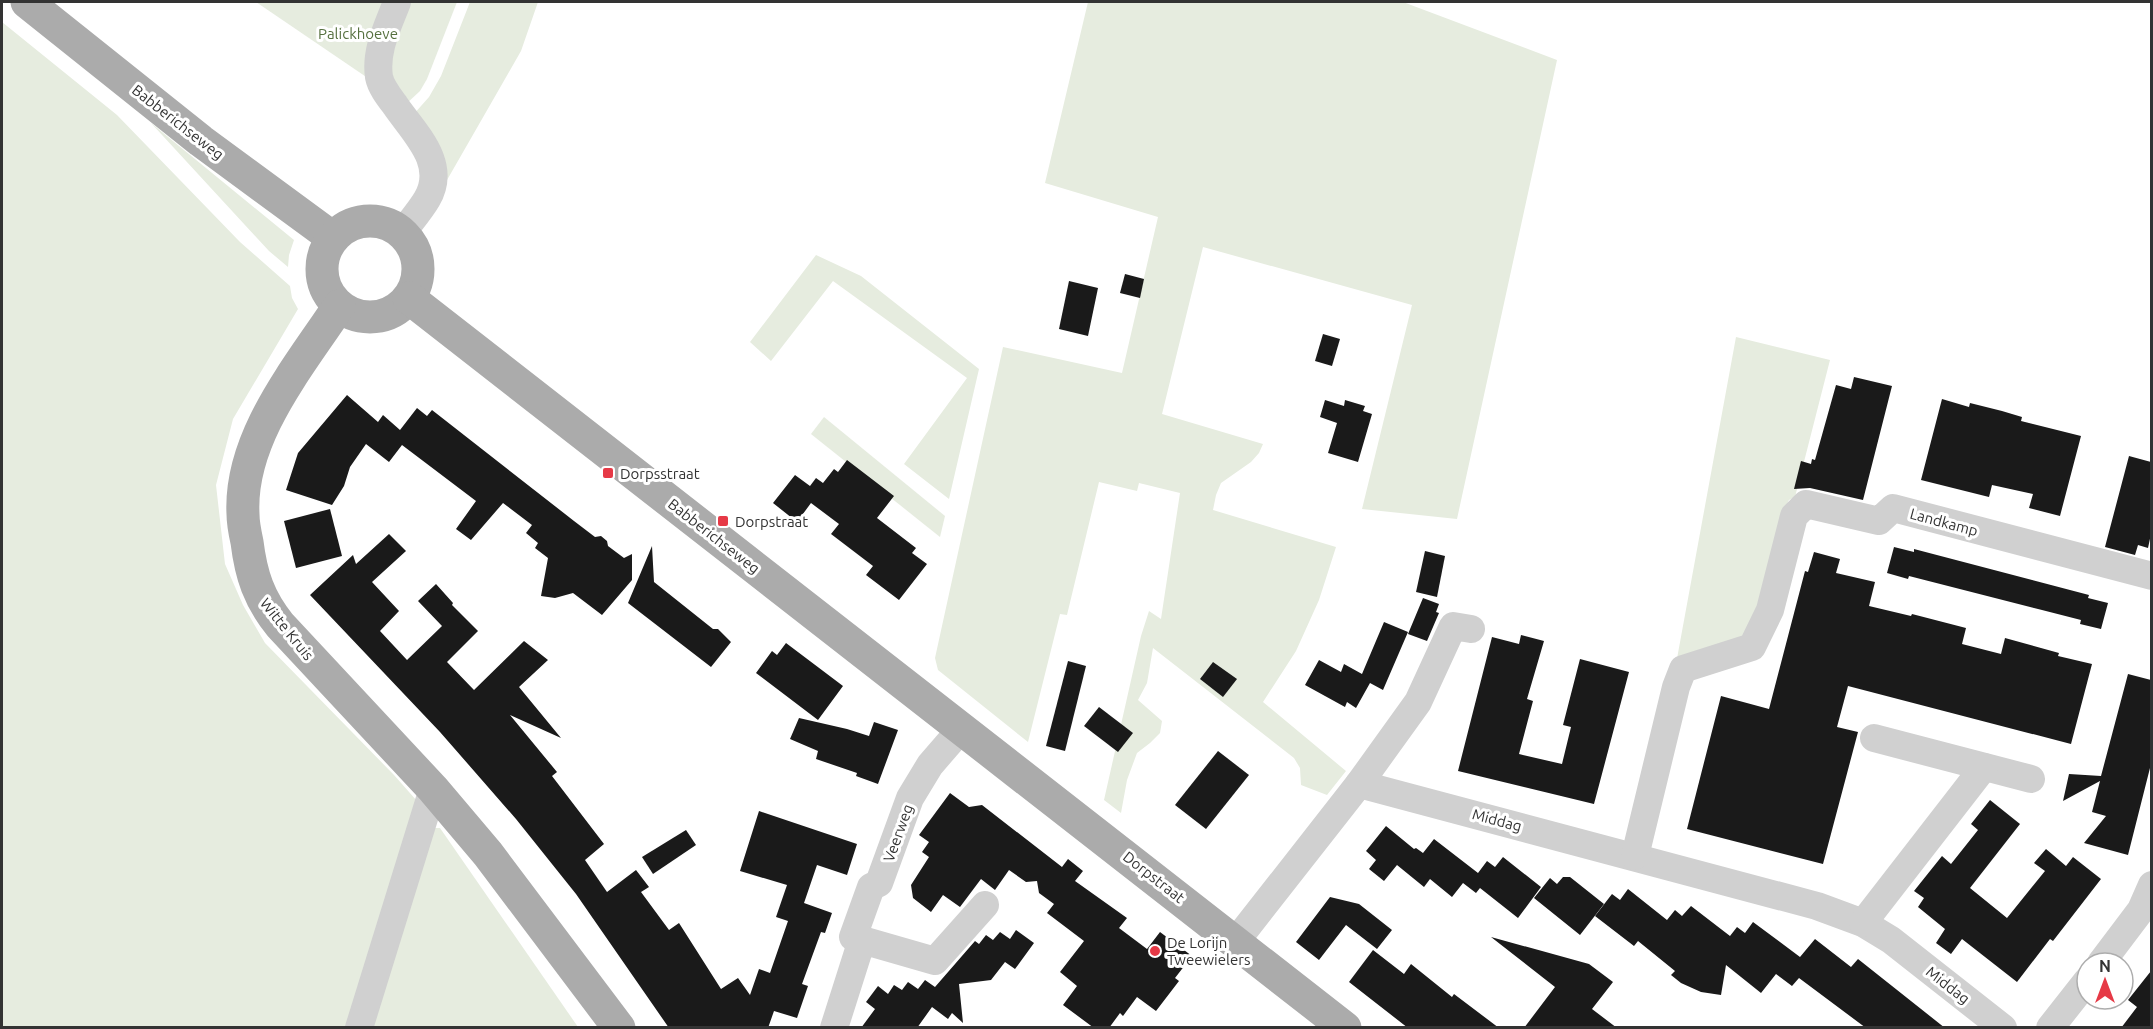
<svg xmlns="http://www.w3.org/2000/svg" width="2153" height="1029" font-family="Ubuntu,sans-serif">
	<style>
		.green { fill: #e6ecdf }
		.building { fill: #1a1a1a }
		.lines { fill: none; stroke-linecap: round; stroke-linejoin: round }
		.minor { stroke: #d0d0d0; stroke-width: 28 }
		.major { stroke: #ababab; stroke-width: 33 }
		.poi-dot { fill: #e63946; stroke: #fff; stroke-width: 2 }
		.labels { text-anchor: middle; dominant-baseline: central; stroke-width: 6; stroke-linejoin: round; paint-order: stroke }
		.park-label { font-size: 15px; fill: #56703f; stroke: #fff }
		.street-label { font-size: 15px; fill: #333; stroke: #fff }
		.poi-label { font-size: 15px; fill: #333; stroke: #fff; text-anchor: start }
	</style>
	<rect width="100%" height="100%" fill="#fff"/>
	<g class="green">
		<path d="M256,2H457L427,79L420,91L406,104Z"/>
		<path d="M470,2H538L521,51L439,194L413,115L429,97L441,76Z"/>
		<path d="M1088,2H1403L1557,60L1457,519L1362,509L1412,305L1203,247L1162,414L1263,444L1259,453L1251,462L1221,483L1216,495L1213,510L1336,547L1319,600L1296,651L1263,702L1346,771L1327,795L1301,785L1300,768L1294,758L1153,648L1147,683L1138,700L1162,721L1160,733L1150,743L1137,753L1127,780L1121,813L1104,800L1141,636L1149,611L1161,619L1180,493L1139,483L1137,491L1099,482L1067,615L1060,614L1028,742L938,670L935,658L1003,347L1122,373L1158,217L1045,183Z"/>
		<path d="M2,22L117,115L240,242L290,286L292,298L298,309L233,419L216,485L225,564L243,605L265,643L394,775L417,801L350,1027H2Z"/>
		<path d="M151,123L294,240L289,255L288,267L269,251Z"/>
		<path d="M816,255L861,276L979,369L949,499L904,464L967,378L833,281L771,361L750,342Z"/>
		<path d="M1736,337L1830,360L1795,497L1789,500L1782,514L1765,602L1742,638L1676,664Z"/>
		<path d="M824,417L945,516L940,537L811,434Z"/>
		<path d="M434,828H440L578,1027L372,1028Z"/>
	</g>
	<g class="building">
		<path d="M1125,274L1144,279L1140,298L1120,293Z"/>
		<path d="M1069,281L1098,288L1088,336L1059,329Z"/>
		<path d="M1323,334L1340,339L1332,366L1315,361Z"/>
		<path d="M1854,377L1892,386L1863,500L1810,488L1794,489L1801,461L1811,464L1812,459L1815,460L1836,385L1851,389Z"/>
		<path d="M347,395L378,422L383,415L400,430L417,408L427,416L432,410L574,521L595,537L601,536L607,541L608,546L624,558L632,554V580L602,615L573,593L555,598L541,596L548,558L535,548L538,543L526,533L532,525L503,503L471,540L456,529L476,501L402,445L389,462L366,444L350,467L344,486L332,505L286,490L298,453Z"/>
		<path d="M1942,399L1969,407L1970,403L2002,411L2022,417L2021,421L2081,436L2060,516L2029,508L2033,494L1992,485L1989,497L1921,480Z"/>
		<path d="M1325,400L1344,406L1345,400L1365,406L1363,411L1372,414L1358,462L1328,453L1337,423L1320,417Z"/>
		<path d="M2129,456L2151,462V534L2148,548L2138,545L2135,555L2105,547Z"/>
		<path d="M847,460L894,496L877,518L916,548L912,553L927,564L899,600L866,575L873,566L831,534L839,524L811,503L797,522L773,503L795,475L810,486L816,478L823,483L834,469L838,472Z"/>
		<path d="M330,509L342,556L296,568L284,521Z"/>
		<path d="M389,534L406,551L372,582L399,611L380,631L407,660L442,626L418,601L436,584L453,603L452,605L478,631L447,662L474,690L524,641L548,660L519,687L561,738L510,715L557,772L552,776L604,844L585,860L607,892L636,870L649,887L641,892L669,930L679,923L721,989L738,978L750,995L759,969L770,973L788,921L776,917L787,885L740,871L759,811L857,844L847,875L817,865L804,903L832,913L825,933L821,932L802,984L808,986L797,1018L774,1011L768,1028H669L576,894L516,819L440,732L310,595L353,555L356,564Z"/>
		<path d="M652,546L654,582L713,629H718L731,642L711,667L628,603Z"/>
		<path d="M1894,547L1914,552V549L2089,595L2088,598L2108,603L2101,629L2080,624L2081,620L2042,610L1909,576L1908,579L1887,573Z"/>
		<path d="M1425,551L1445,556L1437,597L1416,592Z"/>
		<path d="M1814,552L1840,559L1836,573L1875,582L1869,606L1911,616L1912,614L1966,628L1962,644L2001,654L2005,638L2059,653L2058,656L2092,664L2071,744L1848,686L1837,727L1858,732L1823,864L1687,829L1721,696L1769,709L1805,571L1808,572Z"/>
		<path d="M1423,598L1439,604L1436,612L1439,613L1427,641L1408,634Z"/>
		<path d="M1384,622L1408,632L1383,690L1370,683L1356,708L1347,702L1345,707L1305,685L1319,660L1341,672L1344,664L1362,674Z"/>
		<path d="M1521,635L1544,641L1527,699L1533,701L1519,754L1562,764L1571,727L1563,725L1580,659L1629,672L1594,804L1458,771L1492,637L1519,644Z"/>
		<path d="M786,643L843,686L818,720L756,673L772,651L777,655Z"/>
		<path d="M1068,661L1086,666L1065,751L1046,746Z"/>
		<path d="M1213,662L1237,679L1223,697L1200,679Z"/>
		<path d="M2128,674L2151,680V764L2128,855L2084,843L2106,816L2092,812L2100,781L2063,801L2069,774L2101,776Z"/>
		<path d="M1099,707L1133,733L1118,752L1084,726Z"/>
		<path d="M799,718L847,729L869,736L874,722L898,730L878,784L856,776L857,773L816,759L818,751L790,739Z"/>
		<path d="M1218,751L1249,775L1206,829L1175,805Z"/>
		<path d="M950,793L969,807L982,805L1062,867L1068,859L1083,871L1075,881L1127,918L1119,928L1147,949L1160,932L1192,956L1175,978L1179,981L1156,1011L1137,997L1123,1016L1120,1013L1109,1028H1094L1063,1005L1077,986L1060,972L1084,941L1047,913L1054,904L1039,893L1037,881L1026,882L1009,870L995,890L981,879L960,907L943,895L931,912L913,898L911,885L929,857L922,852L929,842L919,835Z"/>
		<path d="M1990,800L2020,824L1970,888L2007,918L2045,871L2034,863L2046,849L2066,866L2073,857L2101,879L2053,941L2050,939L2017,982L1962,939L1951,954L1936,943L1945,929L1918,907L1924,898L1914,891L1942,856L1951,864L1978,830L1971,824Z"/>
		<path d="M1386,826L1414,849L1416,848L1423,853L1434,839L1478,873L1487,861L1495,867L1503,857L1541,887L1518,918L1480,888L1476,893L1463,883L1452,897L1430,879L1424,887L1397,865L1384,881L1369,869L1376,860L1366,851Z"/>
		<path d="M686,830L696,845L653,874L642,857Z"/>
		<path d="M1563,877H1570L1604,904L1580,935L1534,898L1550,878L1557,884Z"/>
		<path d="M1628,889L1667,920L1675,910L1682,916L1691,906L1730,936L1737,927L1745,933L1753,922L1800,957L1815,939L1851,967L1858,959L1945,1028H1866L1799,978L1792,986L1776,974L1761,993L1726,965L1721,995L1701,992L1681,983L1671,975L1675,971L1638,941L1634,946L1595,916L1612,894L1620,900Z"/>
		<path d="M1330,897L1359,904L1392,930L1377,949L1346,925L1319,960L1296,942Z"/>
		<path d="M1016,930L1034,943L1015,969L1005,962L991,980L959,984L963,1023L952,1013L948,1019L932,1007L917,1028H861L875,1009L866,1002L878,986L888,994L894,985L902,990L908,982L918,989L925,980L935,987L975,941L979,944L986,935L993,940L1000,932L1010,939Z"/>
		<path d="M1491,937L1589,964L1613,982L1592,1009L1617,1028H1524L1555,987Z"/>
		<path d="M1373,950L1404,974L1411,964L1452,997L1454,994L1499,1028H1408L1349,982Z"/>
		<path d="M2151,971V1028H2121L2137,1007L2128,1000Z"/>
	</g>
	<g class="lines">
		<g class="minor">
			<path d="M397,2C388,26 375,50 379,77C381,87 389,97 395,105C414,133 448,163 427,199C420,211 410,222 402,233"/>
			<path d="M1874,738L2031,779"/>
			<path d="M1359,784L1817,906L1863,923L1891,940L2003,1028"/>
			<path d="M1635,856L1676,687L1683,669L1752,647L1770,610L1794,516L1806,504L1879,521L1893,508L2152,576"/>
			<path d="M1863,923L1984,767"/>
			<path d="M862,940L853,937L871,887L879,883L910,798L930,765L962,728"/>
			<path d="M1236,941L1359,784L1418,702L1453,626L1471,629"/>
			<path d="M2101,963L2141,910L2152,885"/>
			<path d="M359,1028L433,789"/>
			<path d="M834,1028L862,940L935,961L985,905"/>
			<path d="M2050,1028L2087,981"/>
		</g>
		<g class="major">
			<path d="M27,2L201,141L333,238"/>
			<circle cx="370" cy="269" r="48"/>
			<path d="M409,298L1345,1028"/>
			<path d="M339,306C299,367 239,437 243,514C243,523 245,533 247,542C251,575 259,599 280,625L433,789L488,854L619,1028"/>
		</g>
	</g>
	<g class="poi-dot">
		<rect x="602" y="467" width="12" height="12" rx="3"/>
		<rect x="717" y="515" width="12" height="12" rx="3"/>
		<circle cx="1155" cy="951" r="6"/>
	</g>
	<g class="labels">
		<g class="park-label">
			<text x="358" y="33">Palickhoeve</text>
		</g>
		<g class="street-label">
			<text transform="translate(178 122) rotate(38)">Babberichseweg</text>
			<text transform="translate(1944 522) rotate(15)">Landkamp</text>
			<text transform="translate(714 536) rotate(38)">Babberichseweg</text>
			<text transform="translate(287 629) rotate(51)">Witte Kruis</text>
			<text transform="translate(1497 820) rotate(15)">Middag</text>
			<text transform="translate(898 833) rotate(-70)">Veerweg</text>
			<text transform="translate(1154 877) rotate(38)">Dorpstraat</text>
			<text transform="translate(1948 985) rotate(38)">Middag</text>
		</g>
		<g class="poi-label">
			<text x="620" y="473">Dorpsstraat</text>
			<text x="735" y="521">Dorpstraat</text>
			<text x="1167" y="942">De Lorijn<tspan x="1167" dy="17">Tweewielers</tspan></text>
		</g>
	</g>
	<rect width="2153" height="1029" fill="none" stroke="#333333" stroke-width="6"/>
	<g transform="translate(2105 981)"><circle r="28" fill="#ffffff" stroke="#adadad" stroke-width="1.5"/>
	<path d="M0-4.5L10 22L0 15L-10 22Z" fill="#e63946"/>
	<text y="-9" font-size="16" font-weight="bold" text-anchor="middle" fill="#333333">N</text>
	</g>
</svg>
